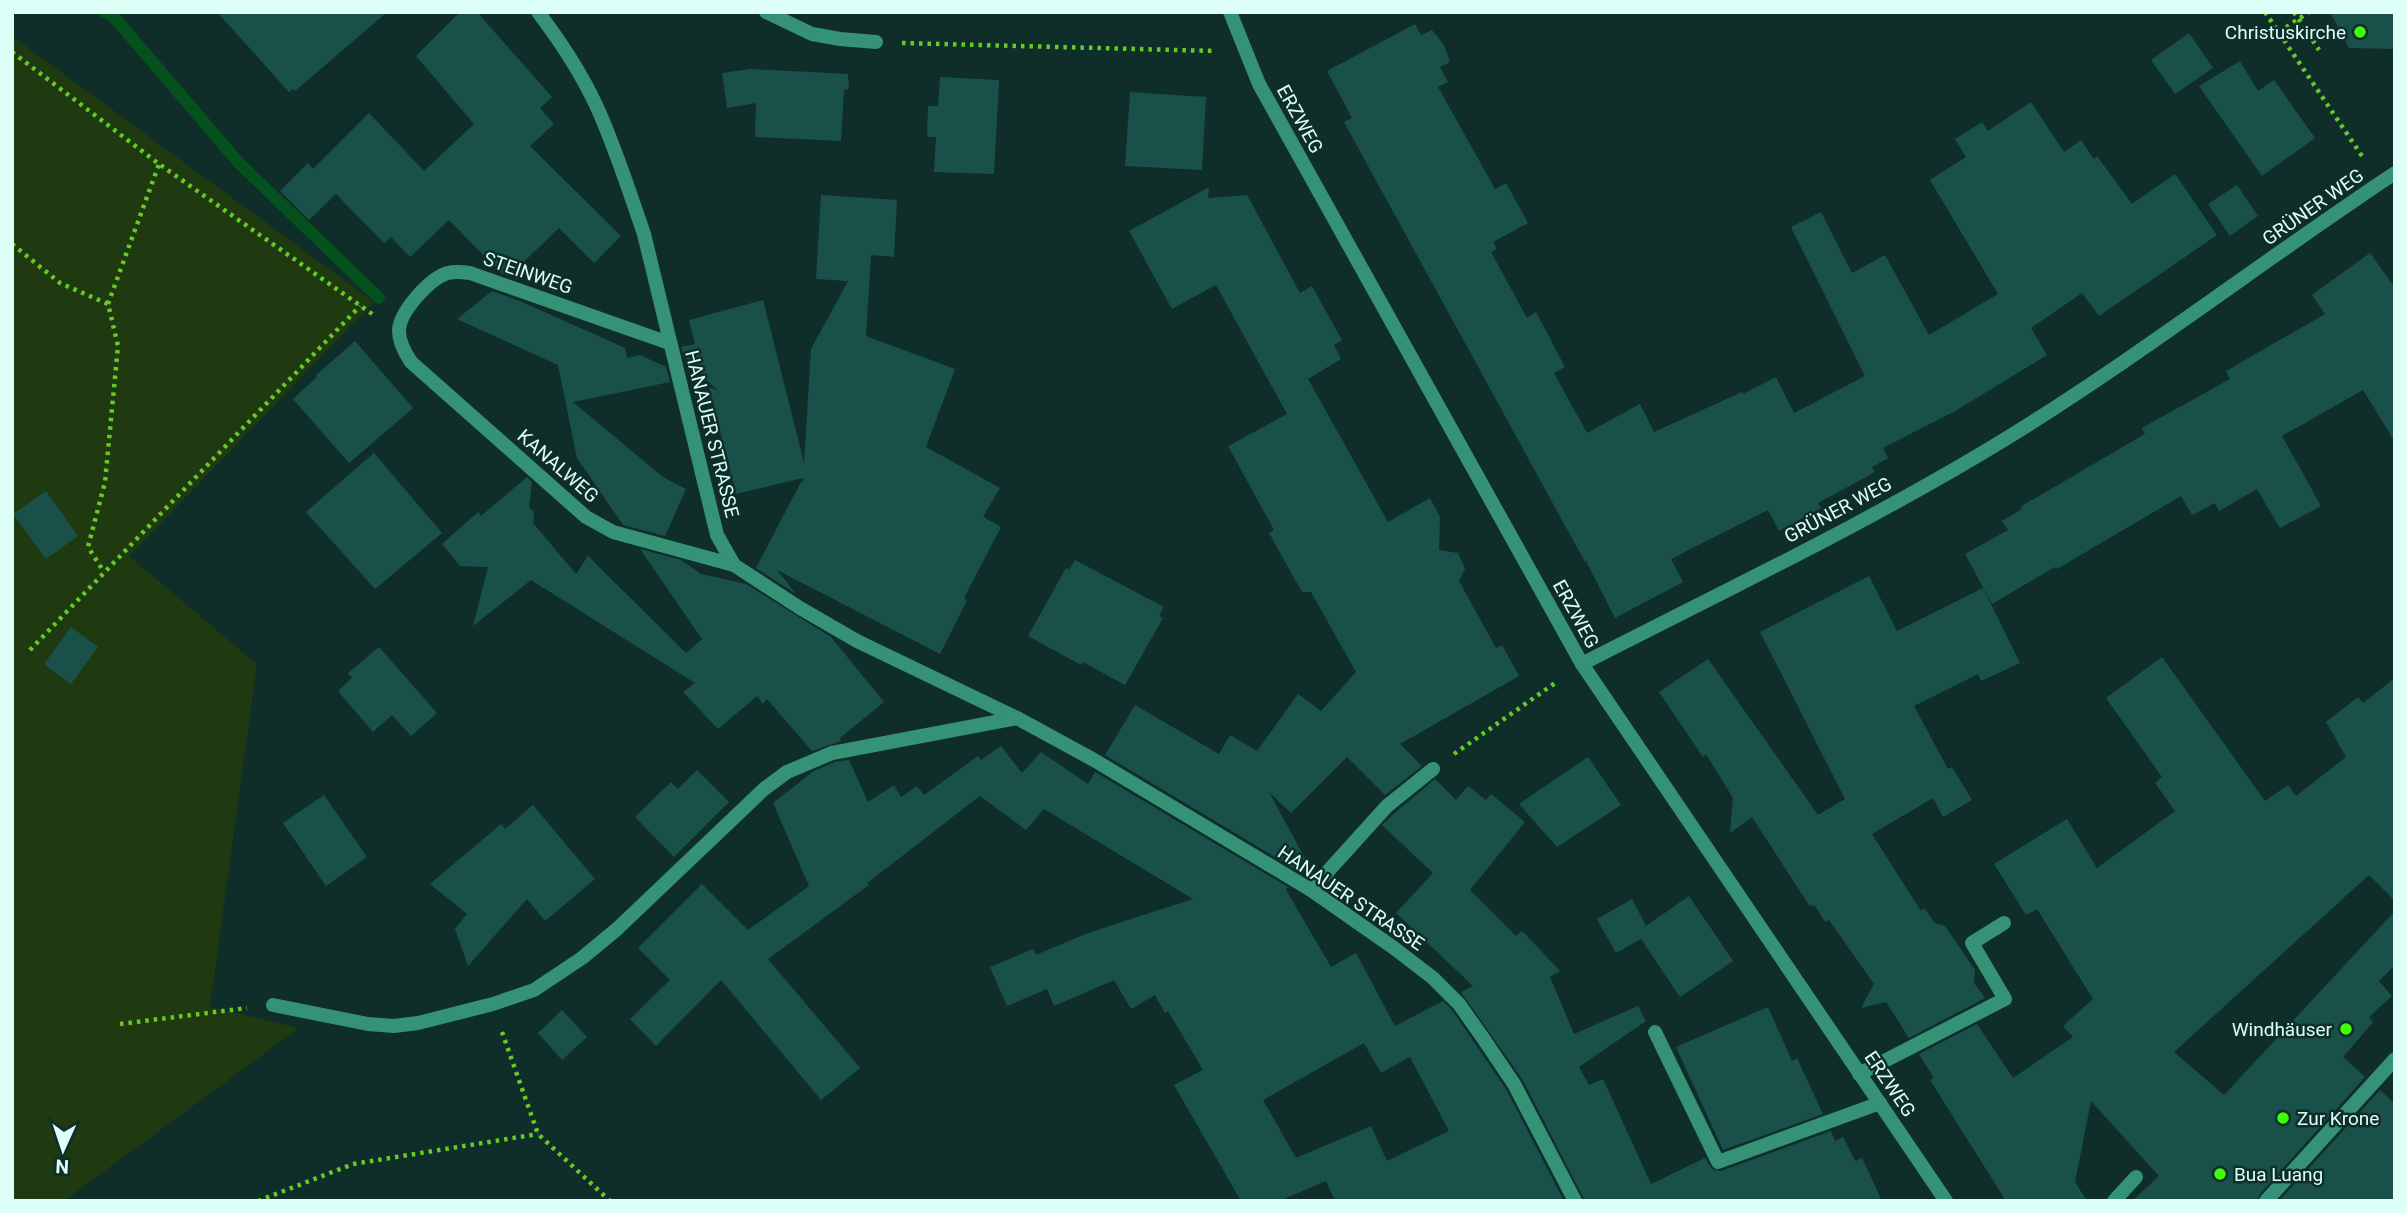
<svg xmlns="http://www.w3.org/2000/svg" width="2407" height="1213" font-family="Roboto,sans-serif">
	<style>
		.green { fill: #1f3911 }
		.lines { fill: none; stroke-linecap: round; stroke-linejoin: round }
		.stream { stroke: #05511d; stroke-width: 12 }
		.building { fill: #19514a; fill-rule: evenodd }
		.path { stroke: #64cb24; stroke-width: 4.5; stroke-dasharray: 3.5 5; stroke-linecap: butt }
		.service { stroke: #359277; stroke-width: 14 }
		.minor { stroke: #359277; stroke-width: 14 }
		.poi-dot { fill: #3fff08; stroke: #0f2e2a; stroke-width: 2.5 }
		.labels { text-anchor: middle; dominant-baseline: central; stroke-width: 5; stroke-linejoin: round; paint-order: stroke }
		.poi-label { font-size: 19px; fill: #dcfff8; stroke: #0f2e2a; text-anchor: end }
		.street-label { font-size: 19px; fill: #dcfff8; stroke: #0f2e2a }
	</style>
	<rect width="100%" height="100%" fill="#0f2e2a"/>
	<path class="green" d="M12,36L374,302L129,556L257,664L210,1007L299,1028L64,1201H12Z"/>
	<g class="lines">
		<path class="stream" d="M104,12L114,17L239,163L379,298"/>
	</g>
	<g class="building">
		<path d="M217,12H387L295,91L293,89L289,92Z"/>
		<path d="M460,12H477L552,97L540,108L554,124L530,146L621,236L594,263L559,228L509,276L502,274L449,220L410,257L391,237L384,243L336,194L309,220L280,191L308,163L313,169L369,113L424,171L474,124L416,56Z"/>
		<path d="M2330,12H2395V49L2349,48Z"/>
		<path d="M1415,24L1421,35L1432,30L1444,45L1450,62L1440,67L1448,82L1438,87L1495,189L1506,183L1528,223L1493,242L1497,249L1491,252L1527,318L1536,312L1565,367L1554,373L1587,433L1640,404L1654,432L1742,392L1743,394L1776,377L1794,413L1865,376L1791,227L1821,212L1852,273L1885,255L1929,335L1998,294L1930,180L1966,157L1955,139L1982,122L1988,131L2031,102L2064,152L2081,140L2094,159L2097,156L2132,204L2175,174L2217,235L2099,316L2082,293L2031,328L2047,355L1957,410L1883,448L1888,458L1872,467L1875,472L1818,503L1821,508L1779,531L1768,510L1671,559L1683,582L1615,618L1586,561L1585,562L1344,122L1352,118L1327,71Z"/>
		<path d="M2189,33L2213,68L2175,94L2151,60Z"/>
		<path d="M2240,61L2258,91L2274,80L2315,138L2262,176L2199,86Z"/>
		<path d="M750,69L848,74L849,89L844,90L841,141L755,137L756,103L727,108L722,73Z"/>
		<path d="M940,77L999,80L994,174L934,172L936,137H927L928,106H938Z"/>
		<path d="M1130,92L1206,97L1202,170L1125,166Z"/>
		<path d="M2237,185L2258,216L2230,236L2208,204Z"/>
		<path d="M1209,187L1208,198L1247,195L1300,293L1312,286L1342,340L1334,345L1341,359L1308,379L1388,522L1430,498L1440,517L1439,550L1458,553L1465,569L1459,581L1496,648L1502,645L1519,676L1400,744L1422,766L1385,795L1347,757L1291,813L1269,792L1306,860L1298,871L1105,755L1135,705L1219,754L1230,735L1257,751L1298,694L1321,711L1356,672L1311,592H1302L1269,533L1274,530L1228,446L1287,414L1216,285L1172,309L1129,231Z"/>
		<path d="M821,195L897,200L894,257L871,255L866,336L955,369L926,447L1000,488L983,517L1001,527L964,598L967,600L940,654L777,570L796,594L756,568L801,482H803V478L736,494L709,387L718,391L707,380L706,375H703L683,355L681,347L695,344L689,320L763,300L804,463L811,349L848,281L816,279Z"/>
		<path d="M2370,253L2395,288V442L2363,390L2282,436L2321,506L2280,528L2257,489L2219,511L2215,503L2192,515L2181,496L2057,569L2055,567L1992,604L1965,554L2008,530L2002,521L2022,509L2020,507L2145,434L2142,428L2230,379L2226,371L2325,314L2312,295Z"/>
		<path d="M492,291L522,302L625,348L627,358L640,355L666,367L670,382L573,402L663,477L686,489L665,536L623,525L577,458L558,365L457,319Z"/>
		<path d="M355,341L413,408L349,463L293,399L317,377L316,375Z"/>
		<path d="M374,453L442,533L375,589L306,512Z"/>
		<path d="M527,477L532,482L529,507L534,512L533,523L576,574L588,556L686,653L702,639L640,549L681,560L701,574L746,584L831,637L884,702L840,738L841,741L812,751L767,699L763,704L757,696L718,729L683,692L695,683L531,580L473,626L488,567L460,566L442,544L478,512L481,516Z"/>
		<path d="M46,491L78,536L46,559L13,514Z"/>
		<path d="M1075,560L1164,607L1159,616L1163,618L1125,685L1083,662L1081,665L1028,636L1066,568L1069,570Z"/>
		<path d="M1869,576L1897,631L1983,588L2020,663L1981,681L1978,674L1914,706L1948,769L1952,767L1972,800L1943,817L1933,798L1872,834L1921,911L1924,908L1935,923L1945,926L1975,970L1974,983L1985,998L1909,1038L1886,1002L1861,1008L1874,984L1829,920L1825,922L1815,906L1809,905L1752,817L1730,833L1733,798L1706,754L1703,757L1659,692L1708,659L1818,815L1845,799L1760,632Z"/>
		<path d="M71,627L98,647L71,684L44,664Z"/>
		<path d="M379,647L437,713L411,736L392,715L373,732L338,691L352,678L348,673Z"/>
		<path d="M2162,657L2265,801L2288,785L2296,796L2346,757L2326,722L2358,697L2363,703L2395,678V901L2369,875L2174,1052L2224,1095L2395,911V965L2379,981L2392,996L2369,1017L2373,1022L2343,1057L2365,1077L2259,1195L2257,1201H2132L2159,1176L2091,1101L2075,1182L2087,1201H2006L1930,1080L1934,1078L1919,1054L1977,1024L2013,1078L2073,1037L2063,1026L2093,999L2037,909L2026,915L1994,864L2067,819L2097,868L2175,811L2155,783L2162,777L2106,698Z"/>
		<path d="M1001,746L1022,773L1041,752L1088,784L1095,772L1288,887L1286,890L1331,967L1356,953L1395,1026L1443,1001L1452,1010L1506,1089L1564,1201H1335L1326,1181L1279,1201H1241L1174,1085L1203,1070L1168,1011L1165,1013L1155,995L1131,1009L1114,980L1054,1006L1047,989L1007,1006L990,967L1033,949L1036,955L1088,933L1193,899L1044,809L1026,830L980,796L867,883L869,885L768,959L860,1068L821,1100L721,980L656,1046L630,1019L670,980L638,948L702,884L748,930L809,886L773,803L814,771L835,762L849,760L868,802L894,785L901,797L917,786L924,795L978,756L981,760ZM1364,1043L1381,1073L1410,1057L1449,1131L1387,1161L1371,1126L1296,1158L1263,1100Z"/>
		<path d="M1588,757L1621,805L1557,847L1519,804Z"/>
		<path d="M697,770L729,802L674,857L635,817L671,782L678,789Z"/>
		<path d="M1435,779L1456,800L1468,786L1486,800L1491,794L1525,822L1470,890L1516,936L1522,931L1560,971L1550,977L1574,1034L1638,1006L1646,1021L1579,1067L1589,1085L1603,1079L1651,1184L1705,1158L1712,1169L1721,1171L1831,1131L1835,1141L1843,1137L1855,1161L1862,1158L1882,1201H1585L1522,1079L1461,992L1473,986L1396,913L1433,873L1382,825L1397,811Z"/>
		<path d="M324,795L367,857L326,886L283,823Z"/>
		<path d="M533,805L595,879L545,921L527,899L468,966L455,929L467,914L430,884L501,824L505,829Z"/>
		<path d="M1689,896L1733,961L1680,997L1641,939L1616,953L1597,919L1632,899L1646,926Z"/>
		<path d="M1768,1007L1792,1061L1797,1058L1823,1114L1723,1150L1676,1047Z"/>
		<path d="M562,1010L587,1037L562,1060L538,1033Z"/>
		<path d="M2380,1090L2395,1104V1201H2279Z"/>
	</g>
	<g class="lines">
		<g class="path">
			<path d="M2265,12L2364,159"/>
			<path d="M2294,12L2319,50"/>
			<path d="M2279,32L2309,12"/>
			<path d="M902,43L1215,51"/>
			<path d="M12,52L159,164L375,316"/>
			<path d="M12,244L60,283L108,304L118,346L105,482L88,547L104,572"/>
			<path d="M108,304L159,164"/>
			<path d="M30,650L360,306"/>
			<path d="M1454,754L1558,681"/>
			<path d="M120,1024L247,1008"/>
			<path d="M502,1032L538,1134L610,1201"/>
			<path d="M258,1201L353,1164L538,1134"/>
		</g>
		<g class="service">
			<path d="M1655,1032L1718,1162L1880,1103"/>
			<path d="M1859,1074L2005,999L1972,943L2004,923"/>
			<path d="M2114,1201L2136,1177"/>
		</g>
		<g class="minor">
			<path d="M538,12C560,41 581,73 596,105C615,146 629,191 644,234L717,535L734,565L800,608L857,641L1017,718L1094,760L1311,890L1394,948L1433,978L1459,1004L1483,1038L1514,1084L1575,1201"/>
			<path d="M766,12L812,34L840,39L876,42"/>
			<path d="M1230,12L1259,84L1582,664L1946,1201"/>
			<path d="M669,343L470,273C463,272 455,271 448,273C430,278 399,312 399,331C399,342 405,353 411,362L586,517L613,532L734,565"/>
			<path d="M1582,664C1724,591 1870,522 2007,438C2140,356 2264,260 2395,173"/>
			<path d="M1311,890L1387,806L1433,769"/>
			<path d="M273,1005L368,1024L394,1026L418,1023L493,1004L534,990L582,958L617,929L764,789L787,772L832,753L1017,718"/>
			<path d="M2266,1201L2395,1059"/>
		</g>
	</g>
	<g class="poi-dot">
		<circle cx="2360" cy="32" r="7"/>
		<circle cx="2346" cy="1029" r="7"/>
		<circle cx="2283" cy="1118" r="7"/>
		<circle cx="2220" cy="1174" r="7"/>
	</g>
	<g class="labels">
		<g class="poi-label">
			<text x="2346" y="32">Christuskirche</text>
			<text x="2332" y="1029">Windhäuser</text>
			<text x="2297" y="1118" text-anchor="start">Zur Krone</text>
			<text x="2234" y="1174" text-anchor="start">Bua Luang</text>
		</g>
		<g class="street-label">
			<text transform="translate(1300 119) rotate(61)">ERZWEG</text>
			<text transform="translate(2313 207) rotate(-35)">GRÜNER WEG</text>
			<text transform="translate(528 273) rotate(19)">STEINWEG</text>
			<text transform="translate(712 434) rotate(76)">HANAUER STRASSE</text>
			<text transform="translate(558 466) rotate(41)">KANALWEG</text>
			<text transform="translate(1838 510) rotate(-28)">GRÜNER WEG</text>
			<text transform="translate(1576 614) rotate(61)">ERZWEG</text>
			<text transform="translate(1351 898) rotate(34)">HANAUER STRASSE</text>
			<text transform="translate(1890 1084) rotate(56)">ERZWEG</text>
		</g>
	</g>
	<rect width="2407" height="1213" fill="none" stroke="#dcfff8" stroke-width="28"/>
	<g transform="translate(63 1150) rotate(183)" stroke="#0f2e2a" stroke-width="5" paint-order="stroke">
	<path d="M0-5L12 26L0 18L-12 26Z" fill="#dcfff8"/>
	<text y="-10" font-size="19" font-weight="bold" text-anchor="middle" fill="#dcfff8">N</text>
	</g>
</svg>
